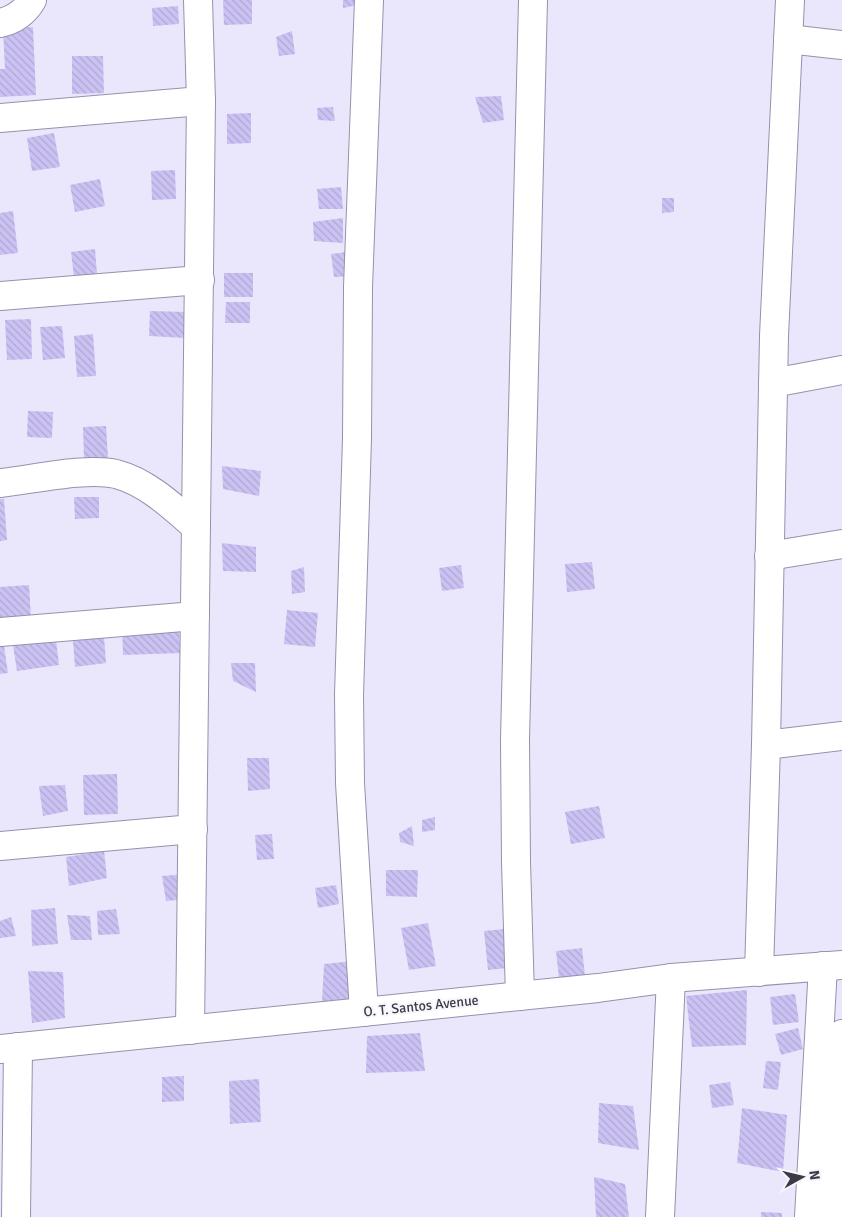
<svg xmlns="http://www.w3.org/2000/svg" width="842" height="1217" font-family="Signika,sans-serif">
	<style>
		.building { fill: url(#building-back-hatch) }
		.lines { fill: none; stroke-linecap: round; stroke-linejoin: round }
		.minor-casing { stroke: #9691ab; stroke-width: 30 }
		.minor { stroke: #fff; stroke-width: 28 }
		.labels { text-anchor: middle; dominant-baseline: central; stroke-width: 4; stroke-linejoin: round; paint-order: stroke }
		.street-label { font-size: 14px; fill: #3c3a45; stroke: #f7f6fc }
	</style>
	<defs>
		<pattern id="building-back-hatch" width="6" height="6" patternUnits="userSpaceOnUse" patternTransform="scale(1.25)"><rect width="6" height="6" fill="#cbc2f3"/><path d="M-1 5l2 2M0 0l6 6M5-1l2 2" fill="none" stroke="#afa7d2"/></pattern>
	</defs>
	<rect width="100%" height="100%" fill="#eae7fd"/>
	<g class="building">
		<path d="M223,0H252V24L224,25Z"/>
		<path d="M343,0H361L362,4L343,8Z"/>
		<path d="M178,6L179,24L153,26L152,8Z"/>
		<path d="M33,27L36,95L0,97V69H5L3,29Z"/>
		<path d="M292,31L295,54L279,56L276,37Z"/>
		<path d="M72,56H103L104,93L72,94Z"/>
		<path d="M501,96L504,120L483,123L475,97Z"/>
		<path d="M333,107L335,121L318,120L317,108Z"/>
		<path d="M251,113V143L227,144V114Z"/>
		<path d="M54,133L60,167L32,171L27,138Z"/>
		<path d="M175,170L176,199L152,200L151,171Z"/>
		<path d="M100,179L105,206L75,212L70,185Z"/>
		<path d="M341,187L343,209H319L317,189Z"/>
		<path d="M662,198H674V212L662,213Z"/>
		<path d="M13,211L18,253L0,255V213Z"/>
		<path d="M343,218V243L314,241L313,222Z"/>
		<path d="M95,249L97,274L74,277L71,252Z"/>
		<path d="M355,251L357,276L334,277L331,254Z"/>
		<rect x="224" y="273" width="29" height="24"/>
		<path d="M226,302H250V323H225Z"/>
		<path d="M150,311L187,312L186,338L149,336Z"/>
		<path d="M31,319L32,359L7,360L5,320Z"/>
		<path d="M62,326L65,358L43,360L40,327Z"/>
		<path d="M93,334L96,376L77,377L74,336Z"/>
		<path d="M28,411L53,412L52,438L27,437Z"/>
		<path d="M106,426L108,458L84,459L83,427Z"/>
		<path d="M222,466L261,471L259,496L223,489Z"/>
		<path d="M74,497H99V518L75,519Z"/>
		<path d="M0,499H4L7,540L0,541Z"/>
		<path d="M222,543L256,547V572L223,571Z"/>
		<path d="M592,562L595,589L567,592L565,564Z"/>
		<path d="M461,565L464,588L442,591L439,568Z"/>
		<path d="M304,567L305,592L292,594L291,571Z"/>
		<path d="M29,585L31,618L0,619V587Z"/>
		<path d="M287,610L318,613L315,647L284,644Z"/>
		<path d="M179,625L180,653L123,655L122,626Z"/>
		<path d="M104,637L106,663L75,667L73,641Z"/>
		<path d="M56,639L59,665L17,671L13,645Z"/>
		<path d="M0,646H4L8,673L0,674Z"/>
		<path d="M231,663H255L256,692L233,681Z"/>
		<path d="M247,758H269L270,789L248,791Z"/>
		<path d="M117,774L118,814L84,815L83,775Z"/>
		<path d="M65,785L68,811L43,816L39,786Z"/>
		<path d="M599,806L605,838L571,844L565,812Z"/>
		<path d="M435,817V830L422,832V820Z"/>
		<path d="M412,826L414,846L400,842L399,833Z"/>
		<path d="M272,834L274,859L257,860L255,835Z"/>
		<path d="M104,851L107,878L69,886L66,857Z"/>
		<path d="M386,870H418L417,897L386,896Z"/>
		<path d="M187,874L188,899L166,901L162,876Z"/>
		<path d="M336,885L339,904L318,908L315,888Z"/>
		<path d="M55,908L58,944L32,946L31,910Z"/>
		<path d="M116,909L120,934L98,935L97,911Z"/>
		<path d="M67,915L90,916L92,940H71Z"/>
		<path d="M11,917L16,936L0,938V921Z"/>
		<path d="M428,923L436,966L409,970L401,928Z"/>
		<path d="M514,928L518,967L488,970L484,931Z"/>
		<path d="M582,948L585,976L559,979L556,951Z"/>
		<path d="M354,961L360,997L322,1002L324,964Z"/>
		<path d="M28,971L63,972L65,1018L32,1023Z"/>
		<path d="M747,990L746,1045L692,1047L686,996Z"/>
		<path d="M795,994L799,1022L773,1025L770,997Z"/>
		<path d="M798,1028L803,1049L781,1055L775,1034Z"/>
		<path d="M420,1033L425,1071L366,1073L367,1036Z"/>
		<path d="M766,1061L781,1062L778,1090L763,1088Z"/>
		<path d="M184,1076V1101L162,1102V1077Z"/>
		<path d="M259,1079L261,1122L230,1124L229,1081Z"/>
		<path d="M730,1082L734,1105L712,1108L709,1085Z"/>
		<path d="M599,1103L633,1106L639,1150L598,1143Z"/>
		<path d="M742,1108L787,1115L783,1172L737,1163Z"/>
		<path d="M594,1177L625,1184L629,1217H596Z"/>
		<path d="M761,1212L782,1213V1217H761Z"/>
	</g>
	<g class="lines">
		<defs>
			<g id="minor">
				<path d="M0,23C14,20 25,12 32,0"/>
				<path d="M788,39L842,45"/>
				<path d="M0,118L201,101"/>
				<path d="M0,296L200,280"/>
				<path d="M773,383L842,370"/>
				<path d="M0,483C31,480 86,467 116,474C147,482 173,507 196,527"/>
				<path d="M769,556L842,544"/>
				<path d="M0,632L195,616"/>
				<path d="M766,745L842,736"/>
				<path d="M0,846L193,829"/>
				<path d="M759,972L766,745L774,336L790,0"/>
				<path d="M520,996L516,862L515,739L533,0"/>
				<path d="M364,1012L350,783L349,695L357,439L358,287L369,0"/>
				<path d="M190,1030L201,101L198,0"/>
				<path d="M0,1049L598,988L671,978L842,965"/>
				<path d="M16,1217L18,1047"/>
				<path d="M660,1217L671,978"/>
				<path d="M809,1217L823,966"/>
				<path d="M830,1217L842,1034"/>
			</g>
		</defs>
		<use href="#minor" class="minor-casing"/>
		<use href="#minor" class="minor"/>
	</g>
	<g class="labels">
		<g class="street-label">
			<text transform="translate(421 1006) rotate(-6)">O. T. Santos Avenue</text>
		</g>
	</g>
	<g transform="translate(802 1177) rotate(82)" stroke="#f7f6fc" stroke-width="4" paint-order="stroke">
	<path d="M0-4L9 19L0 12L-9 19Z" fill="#3c3a45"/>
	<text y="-8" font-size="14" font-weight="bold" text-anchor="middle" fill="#3c3a45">N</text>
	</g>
</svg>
